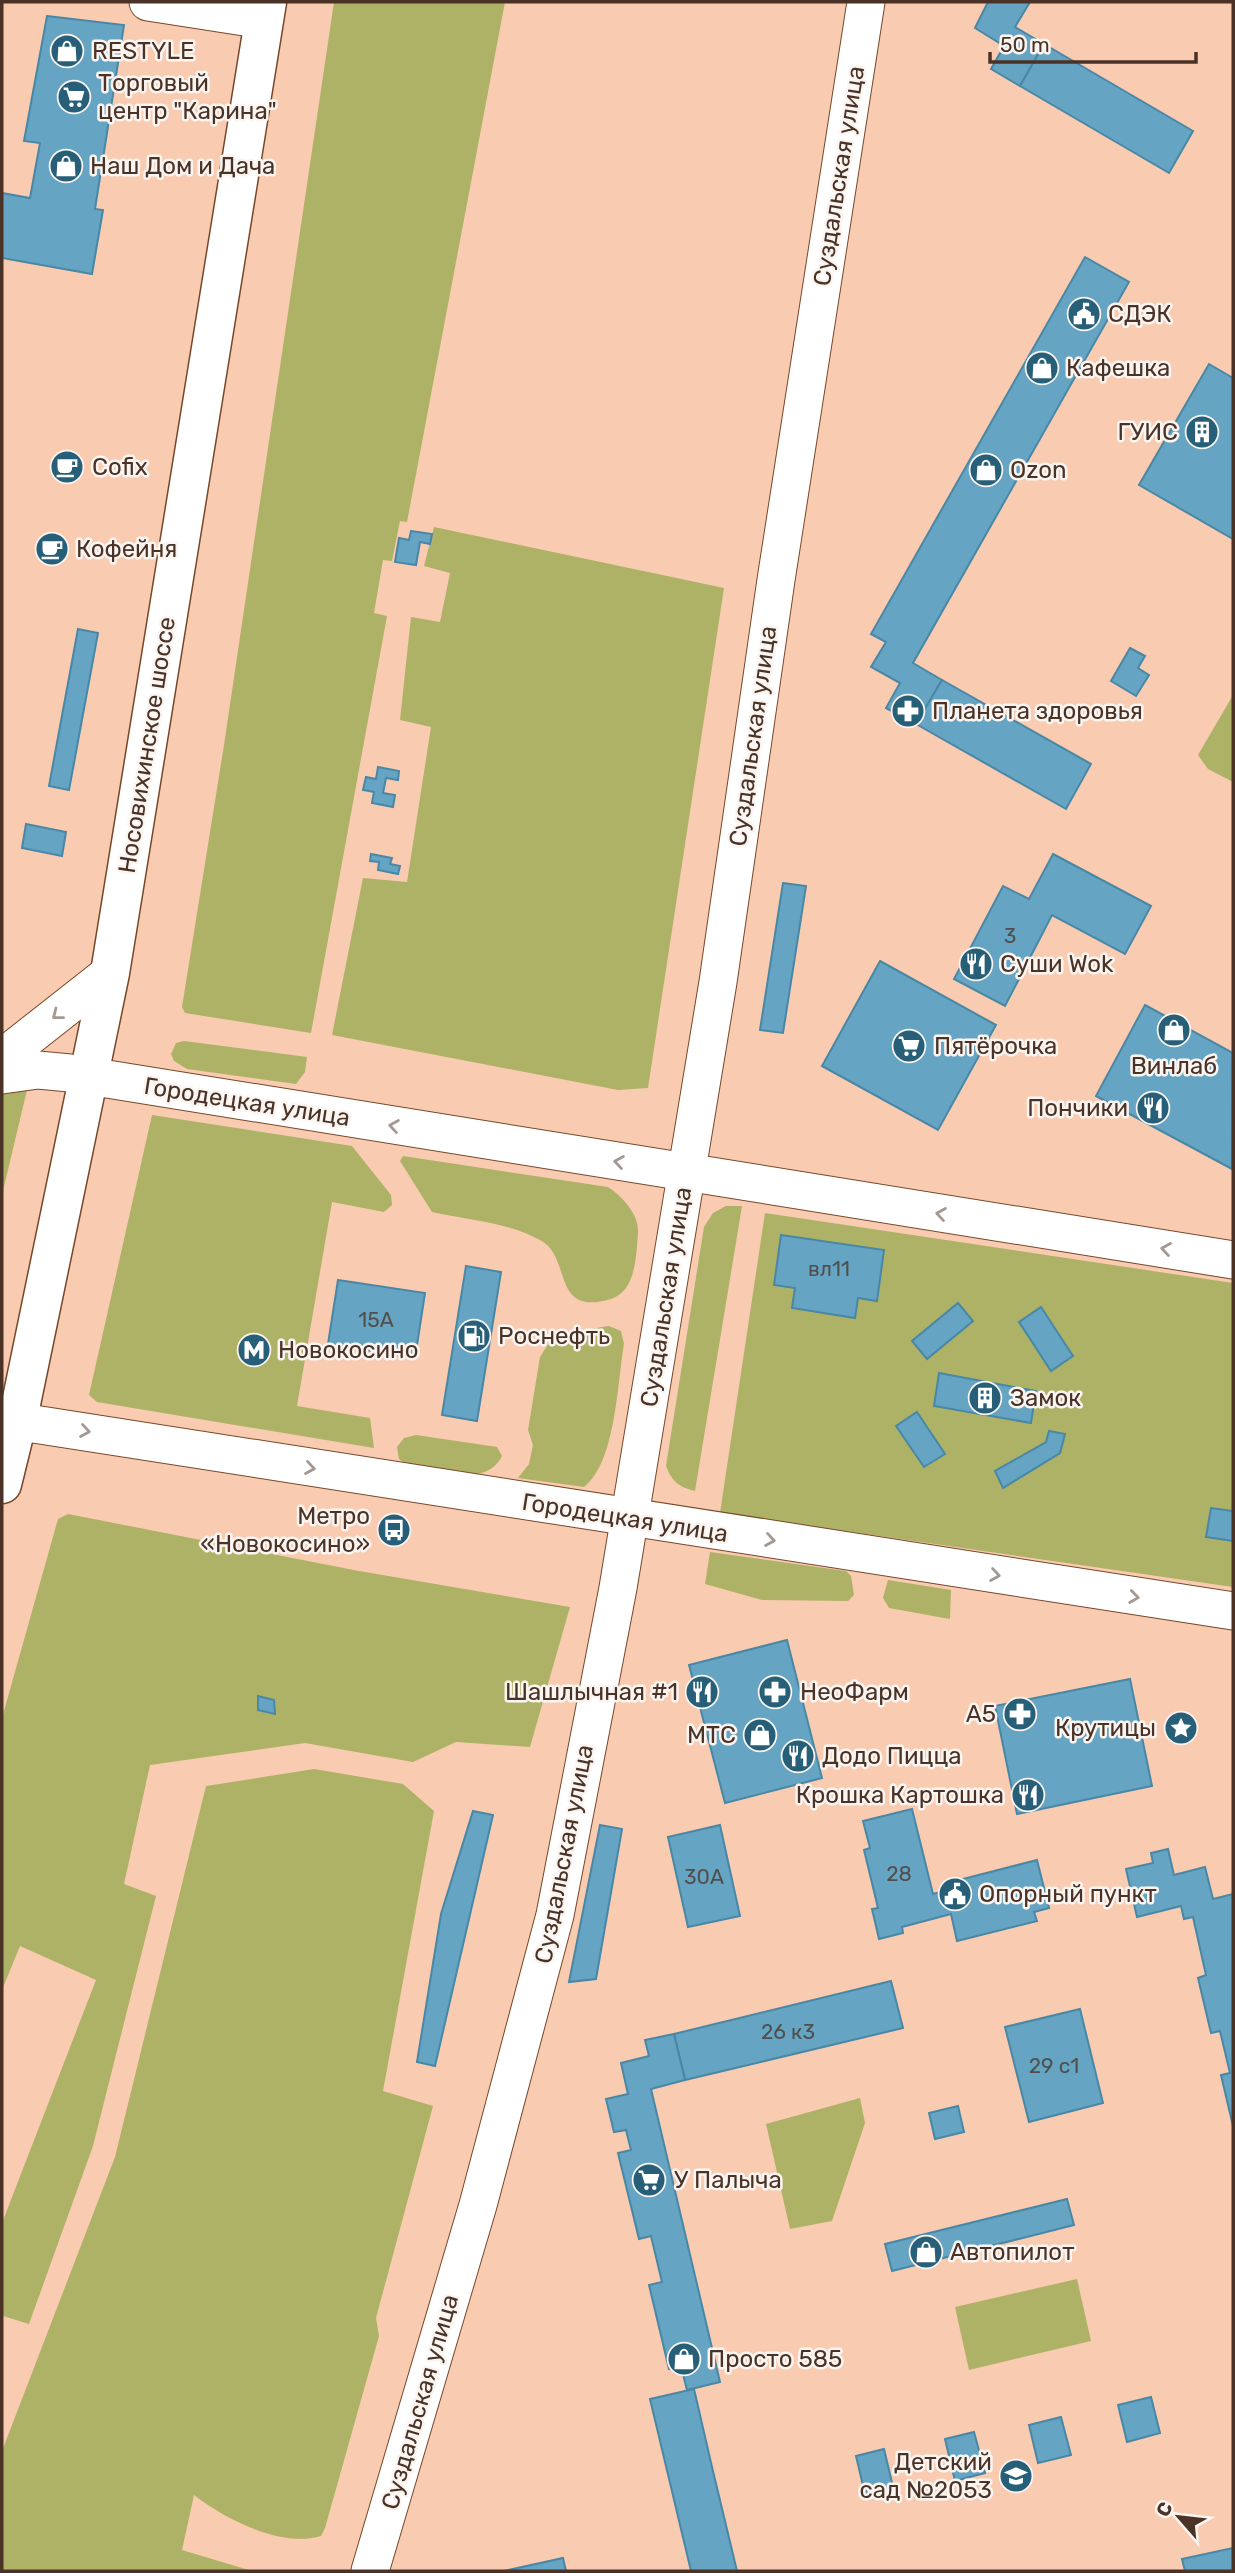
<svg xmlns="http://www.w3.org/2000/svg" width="1235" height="2573" font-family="Rubik,sans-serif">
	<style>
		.green { fill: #aeb266 }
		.building { fill: #65a4c3; stroke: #4987a6; stroke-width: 2 }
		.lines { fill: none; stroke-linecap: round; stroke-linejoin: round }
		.minor-casing { stroke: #774729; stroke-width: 39 }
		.major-casing { stroke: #774729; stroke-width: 41 }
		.minor { stroke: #fff; stroke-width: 37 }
		.major { stroke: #fff; stroke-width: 38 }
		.oneway { stroke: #a49992 }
		.labels { text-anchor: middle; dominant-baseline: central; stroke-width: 5; stroke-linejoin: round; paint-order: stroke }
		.number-label { font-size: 21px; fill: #514f4d }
		.poi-label { font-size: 24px; fill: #4a3326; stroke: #fbf5f2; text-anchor: start }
		.street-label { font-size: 24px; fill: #4a3326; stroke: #fbf5f2 }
	</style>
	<rect width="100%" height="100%" fill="#f9cbb0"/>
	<g class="green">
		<path d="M334,2H505L407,522L400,521L392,561L383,560L374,613L387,616L311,1033L185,1013L182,1007L224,745Z"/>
		<path d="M434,527L724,588L648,1088L618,1090L332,1035L363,878L407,882L431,727L400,720L411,617L440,622L450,573L424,566Z"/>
		<path d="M1233,695V782L1208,769L1198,755Z"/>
		<path d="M184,1041L307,1057L305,1072L296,1084L187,1069L174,1061L171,1054L176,1043Z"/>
		<path d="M27,1090L2,1195V1093Z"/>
		<path d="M152,1115L352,1146L391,1195L392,1205L384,1212L332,1202L297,1406L370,1418L374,1448L97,1402L89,1395Z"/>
		<path d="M403,1156L608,1187C622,1196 640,1215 638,1234C636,1256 636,1291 611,1299C550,1317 573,1257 540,1240C508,1222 467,1220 432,1212L400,1161Z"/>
		<path d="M726,1206H742L695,1491C679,1487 672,1482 666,1466L704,1227L713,1213Z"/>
		<path d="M765,1213L1233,1283V1587L720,1513Z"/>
		<path d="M609,1326L621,1331L624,1344C617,1384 616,1462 584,1487L518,1478L529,1464L533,1445L528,1430L540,1357L550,1341L565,1333Z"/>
		<path d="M416,1435L497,1447L502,1456C485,1489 439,1470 408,1466L399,1459L397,1447L404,1438Z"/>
		<path d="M68,1514L359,1571L570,1607L530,1747L456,1742L413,1762L305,1743L150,1765L124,1884L156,1896L93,2146L29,2324L3,2316L2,2318V2223L96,1980L20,1946L2,1990V1718L58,1519Z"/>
		<path d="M710,1552L846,1571L851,1576L854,1595L848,1601L762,1600L705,1584Z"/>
		<path d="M888,1580L951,1590L950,1619L889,1608L883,1598Z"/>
		<path d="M314,1769L403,1784L434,1811L383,2091L433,2106L376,2318L379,2336L325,2528L321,2536C281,2548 225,2519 194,2495L182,2550L252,2571H2V2451L115,2157L206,1786Z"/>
		<path d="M860,2098L865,2123L832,2221L790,2229L766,2124Z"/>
		<path d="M1077,2279L1091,2341L969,2370L955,2307Z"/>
	</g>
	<g class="building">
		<path d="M988,2H1030L1015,27L1044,44L1020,86L991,69L1004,46L975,28Z"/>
		<path d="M47,16L124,25L95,209L103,210L92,274L2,258V193L30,198L40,143L24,141Z"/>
		<path d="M1044,44L1193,131L1169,173L1020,86Z"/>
		<path d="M1085,257L1129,282L913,663L942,680L916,724L886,708L900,683L871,667L886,642L871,634Z"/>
		<path d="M1209,364L1233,378V539L1139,485Z"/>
		<path d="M411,531L432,534L430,544L420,542L416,565L395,562L399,538L409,540Z"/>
		<path d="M78,629L98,633L69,790L49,786Z"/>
		<path d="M1130,648L1145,656L1138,668L1149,675L1136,696L1111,681Z"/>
		<path d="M942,680L1091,764L1066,809L916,724Z"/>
		<path d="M378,767L399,771L398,780L386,778L383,793L395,795L393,807L372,803L374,792L363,790L366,777L376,779Z"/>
		<path d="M26,824L66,832L62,856L22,848Z"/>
		<path d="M371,854L392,858L390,864L400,866L398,874L378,870L379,862L370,861Z"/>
		<path d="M1053,854L1151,906L1125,954L1052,915L1005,1006L954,979L1003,886L1029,899Z"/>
		<path d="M783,883L806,886L783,1033L760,1030Z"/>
		<path d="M880,961L996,1025L938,1130L822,1066Z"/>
		<path d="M1145,1005L1233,1053L1232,1169L1096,1096Z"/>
		<path d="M781,1235L884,1250L877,1301L858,1298L855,1318L792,1308L795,1288L774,1285Z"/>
		<path d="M466,1266L501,1272L477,1421L442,1415Z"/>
		<path d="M338,1280L425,1293L415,1358L328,1344Z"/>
		<path d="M958,1303L973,1321L927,1359L912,1341Z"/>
		<path d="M1041,1307L1073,1356L1051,1371L1019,1322Z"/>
		<path d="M939,1373L1036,1391L1031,1423L934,1406Z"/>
		<path d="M917,1412L945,1454L924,1467L896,1426Z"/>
		<path d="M1049,1431L1065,1434L1060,1453L1003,1488L995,1471L1046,1442Z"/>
		<path d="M1211,1508L1233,1511V1541L1206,1537Z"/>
		<path d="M787,1640L822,1778L725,1803L689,1665Z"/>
		<path d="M1130,1679L1152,1786L1017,1814L995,1706Z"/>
		<path d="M258,1696L274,1700L275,1714L258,1710Z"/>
		<path d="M912,1809L933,1894L965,1886L963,1879L1037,1860L1049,1908L1034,1912L1037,1921L957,1941L951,1914L902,1927L903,1933L879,1939L872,1909L878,1908L864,1850L870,1848L863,1821Z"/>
		<path d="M473,1811L493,1815L435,2066L417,2062L441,1914Z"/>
		<path d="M600,1825L622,1829L596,1979L569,1982Z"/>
		<path d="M720,1825L740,1916L688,1927L668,1837Z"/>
		<path d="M1168,1849L1174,1875L1205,1867L1213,1899L1233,1894V2126L1221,2075L1230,2073L1220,2031L1211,2033L1198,1978L1206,1975L1193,1917L1184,1919L1181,1906L1137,1917L1126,1869L1153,1863L1151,1853Z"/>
		<path d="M891,1981L903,2028L685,2080L674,2034Z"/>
		<path d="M1080,2009L1103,2103L1029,2122L1005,2027Z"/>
		<path d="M674,2034L685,2080L651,2089L720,2382L687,2390L681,2366L669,2369L649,2285L662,2282L651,2236L639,2239L618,2153L631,2150L626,2130L614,2132L606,2099L628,2094L621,2063L649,2056L645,2040Z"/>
		<path d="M958,2106L964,2132L935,2139L929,2113Z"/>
		<path d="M1067,2199L1074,2225L892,2271L885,2244Z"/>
		<path d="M694,2389L712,2467L737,2571H691L650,2399Z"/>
		<path d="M1151,2397L1160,2433L1127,2442L1118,2405Z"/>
		<path d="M1061,2417L1071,2455L1038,2463L1029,2425Z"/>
		<path d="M974,2432L985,2473L955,2481L945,2439Z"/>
		<path d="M884,2449L893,2487L865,2494L856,2456Z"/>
		<path d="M1233,2548V2571H1185L1182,2559Z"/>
		<path d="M563,2558L566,2571H504Z"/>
	</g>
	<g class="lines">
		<defs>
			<g id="minor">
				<path d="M148,2L264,20"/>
				<path d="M2,1058L110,973"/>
				<path d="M2,1075L38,1070L70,1073L1233,1260"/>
				<path d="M2,1419L1233,1611"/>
				<path d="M370,2571L478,2205L555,1915L618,1588L718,982L776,580L866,2"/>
			</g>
			<path id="major" d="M2,1484L17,1423L110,973L267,2"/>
		</defs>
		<use href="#minor" class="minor-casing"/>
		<use href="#major" class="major-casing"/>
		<use href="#minor" class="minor"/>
		<use href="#major" class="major"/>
	</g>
	<defs><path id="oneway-chevron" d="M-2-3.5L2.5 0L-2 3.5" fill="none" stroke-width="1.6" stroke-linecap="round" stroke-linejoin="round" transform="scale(1.75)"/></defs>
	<g class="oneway">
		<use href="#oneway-chevron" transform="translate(57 1015) rotate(142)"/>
		<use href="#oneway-chevron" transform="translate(394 1126) rotate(-171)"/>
		<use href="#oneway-chevron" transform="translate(619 1162) rotate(-171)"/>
		<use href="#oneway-chevron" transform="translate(941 1214) rotate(-171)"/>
		<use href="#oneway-chevron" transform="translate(1166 1249) rotate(-171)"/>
		<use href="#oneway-chevron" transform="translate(85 1431) rotate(9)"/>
		<use href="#oneway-chevron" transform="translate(310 1468) rotate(9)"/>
		<use href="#oneway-chevron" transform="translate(770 1540) rotate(9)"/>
		<use href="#oneway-chevron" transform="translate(995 1575) rotate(9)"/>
		<use href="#oneway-chevron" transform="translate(1134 1597) rotate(8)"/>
	</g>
	<defs>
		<symbol id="shop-disc" viewBox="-11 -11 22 22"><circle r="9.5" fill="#275f79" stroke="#fbf5f2"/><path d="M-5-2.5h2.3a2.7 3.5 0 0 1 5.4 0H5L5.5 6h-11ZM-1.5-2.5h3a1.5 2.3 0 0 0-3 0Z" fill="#fff"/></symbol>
		<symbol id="supermarket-disc" viewBox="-11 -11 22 22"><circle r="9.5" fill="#275f79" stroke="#fbf5f2"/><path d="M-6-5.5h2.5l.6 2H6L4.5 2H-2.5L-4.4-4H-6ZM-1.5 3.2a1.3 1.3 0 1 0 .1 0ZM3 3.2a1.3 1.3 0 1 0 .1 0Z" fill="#fff"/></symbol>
		<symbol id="civic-disc" viewBox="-11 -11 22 22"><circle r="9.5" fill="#275f79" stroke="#fbf5f2"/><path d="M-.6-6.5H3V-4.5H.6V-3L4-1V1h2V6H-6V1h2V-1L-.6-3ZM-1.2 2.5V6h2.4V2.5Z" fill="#fff"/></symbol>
		<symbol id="building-disc" viewBox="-11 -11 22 22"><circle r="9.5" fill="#275f79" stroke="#fbf5f2"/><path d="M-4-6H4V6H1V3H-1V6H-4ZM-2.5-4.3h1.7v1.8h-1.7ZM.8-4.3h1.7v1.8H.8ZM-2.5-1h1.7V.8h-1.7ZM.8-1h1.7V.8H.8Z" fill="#fff"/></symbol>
		<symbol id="cafe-disc" viewBox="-11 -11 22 22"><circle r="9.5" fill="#275f79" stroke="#fbf5f2"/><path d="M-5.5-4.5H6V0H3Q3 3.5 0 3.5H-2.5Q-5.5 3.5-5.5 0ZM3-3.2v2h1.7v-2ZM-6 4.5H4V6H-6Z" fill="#fff"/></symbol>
		<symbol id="pharmacy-disc" viewBox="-11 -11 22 22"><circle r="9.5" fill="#275f79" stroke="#fbf5f2"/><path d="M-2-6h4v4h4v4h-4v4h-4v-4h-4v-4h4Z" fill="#fff"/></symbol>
		<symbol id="restaurant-disc" viewBox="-11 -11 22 22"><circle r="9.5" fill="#275f79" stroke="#fbf5f2"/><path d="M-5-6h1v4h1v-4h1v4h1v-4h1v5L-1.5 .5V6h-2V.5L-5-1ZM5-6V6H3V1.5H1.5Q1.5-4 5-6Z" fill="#fff"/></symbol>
		<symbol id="fuel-disc" viewBox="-11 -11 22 22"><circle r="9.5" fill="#275f79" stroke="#fbf5f2"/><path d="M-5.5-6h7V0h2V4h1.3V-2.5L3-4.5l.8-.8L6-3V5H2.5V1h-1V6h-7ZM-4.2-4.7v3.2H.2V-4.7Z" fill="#fff"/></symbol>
		<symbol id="metro-disc" viewBox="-11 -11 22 22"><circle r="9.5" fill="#275f79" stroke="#fbf5f2"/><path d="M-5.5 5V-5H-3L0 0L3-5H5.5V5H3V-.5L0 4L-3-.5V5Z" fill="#fff"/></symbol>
		<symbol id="bus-disc" viewBox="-11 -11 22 22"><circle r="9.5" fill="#275f79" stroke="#fbf5f2"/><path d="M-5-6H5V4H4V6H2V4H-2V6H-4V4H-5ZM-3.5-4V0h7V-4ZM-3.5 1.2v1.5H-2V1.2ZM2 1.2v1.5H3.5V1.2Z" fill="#fff"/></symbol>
		<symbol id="sight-disc" viewBox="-11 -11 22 22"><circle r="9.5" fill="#275f79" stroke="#fbf5f2"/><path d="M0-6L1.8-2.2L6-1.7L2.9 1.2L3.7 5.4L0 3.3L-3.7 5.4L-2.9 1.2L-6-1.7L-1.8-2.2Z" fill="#fff"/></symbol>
		<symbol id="school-disc" viewBox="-11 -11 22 22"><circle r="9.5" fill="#275f79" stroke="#fbf5f2"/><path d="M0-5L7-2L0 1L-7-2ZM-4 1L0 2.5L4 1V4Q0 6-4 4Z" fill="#fff"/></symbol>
	</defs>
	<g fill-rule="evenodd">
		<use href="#shop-disc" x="48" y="32" width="38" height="38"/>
		<use href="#supermarket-disc" x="55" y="78" width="38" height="38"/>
		<use href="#shop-disc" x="47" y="147" width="38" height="38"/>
		<use href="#civic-disc" x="1065" y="295" width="38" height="38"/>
		<use href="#shop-disc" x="1023" y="349" width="38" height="38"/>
		<use href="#building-disc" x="1183" y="413" width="38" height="38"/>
		<use href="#cafe-disc" x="48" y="448" width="38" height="38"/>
		<use href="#shop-disc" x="967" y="451" width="38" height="38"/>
		<use href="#cafe-disc" x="33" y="530" width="38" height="38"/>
		<use href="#pharmacy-disc" x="889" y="692" width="38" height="38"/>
		<use href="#restaurant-disc" x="957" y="945" width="38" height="38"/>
		<use href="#shop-disc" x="1155" y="1011" width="38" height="38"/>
		<use href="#supermarket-disc" x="890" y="1027" width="38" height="38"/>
		<use href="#restaurant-disc" x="1134" y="1089" width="38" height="38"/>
		<use href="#fuel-disc" x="455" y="1317" width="38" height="38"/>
		<use href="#metro-disc" x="235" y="1331" width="38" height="38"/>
		<use href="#building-disc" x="966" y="1379" width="38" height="38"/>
		<use href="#bus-disc" x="375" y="1511" width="38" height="38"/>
		<use href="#restaurant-disc" x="683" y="1673" width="38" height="38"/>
		<use href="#pharmacy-disc" x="756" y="1673" width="38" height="38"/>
		<use href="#pharmacy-disc" x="1001" y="1695" width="38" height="38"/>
		<use href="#sight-disc" x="1162" y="1709" width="38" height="38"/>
		<use href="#shop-disc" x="741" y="1716" width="38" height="38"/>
		<use href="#restaurant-disc" x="779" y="1737" width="38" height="38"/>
		<use href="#restaurant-disc" x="1009" y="1776" width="38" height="38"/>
		<use href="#civic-disc" x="936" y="1875" width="38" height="38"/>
		<use href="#supermarket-disc" x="630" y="2161" width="38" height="38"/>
		<use href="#shop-disc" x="907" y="2233" width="38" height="38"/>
		<use href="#shop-disc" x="665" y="2340" width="38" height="38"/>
		<use href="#school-disc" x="997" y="2457" width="38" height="38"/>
	</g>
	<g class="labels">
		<g class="number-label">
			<text x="1010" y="935">3</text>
			<text x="829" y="1268">вл11</text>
			<text x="376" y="1319">15А</text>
			<text x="899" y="1873">28</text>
			<text x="704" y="1876">30А</text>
			<text x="788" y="2031">26 к3</text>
			<text x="1054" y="2065">29 с1</text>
		</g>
		<g class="poi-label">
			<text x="92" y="51">RESTYLE</text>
			<text x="98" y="83">Торговый<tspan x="98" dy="28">центр "Карина"</tspan></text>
			<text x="90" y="166">Наш Дом и Дача</text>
			<text x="1108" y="314">СДЭК</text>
			<text x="1066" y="368">Кафешка</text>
			<text x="1178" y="432" text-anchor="end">ГУИС</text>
			<text x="92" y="467">Cofix</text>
			<text x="1010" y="470">Ozon</text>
			<text x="76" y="549">Кофейня</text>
			<text x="932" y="711">Планета здоровья</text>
			<text x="1000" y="964">Суши Wok</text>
			<text x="934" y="1046">Пятёрочка</text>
			<text x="1174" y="1066" text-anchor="middle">Винлаб</text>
			<text x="1128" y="1108" text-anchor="end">Пончики</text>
			<text x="498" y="1336">Роснефть</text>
			<text x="278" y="1350">Новокосино</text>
			<text x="1010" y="1398">Замок</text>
			<text x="370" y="1516" text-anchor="end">Метро<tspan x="370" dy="28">«Новокосино»</tspan></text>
			<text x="678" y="1692" text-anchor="end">Шашлычная #1</text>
			<text x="800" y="1692">НеоФарм</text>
			<text x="996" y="1714" text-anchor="end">А5</text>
			<text x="1156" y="1728" text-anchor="end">Крутицы</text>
			<text x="736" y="1735" text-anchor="end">МТС</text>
			<text x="822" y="1756">Додо Пицца</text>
			<text x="1004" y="1795" text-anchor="end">Крошка Картошка</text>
			<text x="979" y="1894">Опорный пункт</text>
			<text x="674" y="2180">У Палыча</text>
			<text x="950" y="2252">Автопилот</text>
			<text x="708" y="2359">Просто 585</text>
			<text x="992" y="2462" text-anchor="end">Детский<tspan x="992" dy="28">сад №2053</tspan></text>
		</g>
		<g class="street-label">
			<text transform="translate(839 176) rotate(-81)">Суздальская улица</text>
			<text transform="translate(753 736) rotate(-82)">Суздальская улица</text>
			<text transform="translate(147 745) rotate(-81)">Носовихинское шоссе</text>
			<text transform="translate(247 1102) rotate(9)">Городецкая улица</text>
			<text transform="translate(666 1297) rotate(-81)">Суздальская улица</text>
			<text transform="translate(625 1518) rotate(9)">Городецкая улица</text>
			<text transform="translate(564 1854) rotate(-79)">Суздальская улица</text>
			<text transform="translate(420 2402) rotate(-74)">Суздальская улица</text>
		</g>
	</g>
	<rect width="1235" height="2573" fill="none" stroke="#4a3326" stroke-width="7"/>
	<g transform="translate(1179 2517) rotate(298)" stroke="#fbf5f2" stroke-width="5" paint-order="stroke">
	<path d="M0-5L12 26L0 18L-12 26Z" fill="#4a3326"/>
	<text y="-10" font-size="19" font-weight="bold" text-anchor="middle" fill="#4a3326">С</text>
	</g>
	<path d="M990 52v10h206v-10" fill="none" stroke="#4a3326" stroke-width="3.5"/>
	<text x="1000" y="52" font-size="21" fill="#4a3326" stroke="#fbf5f2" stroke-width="5" paint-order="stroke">50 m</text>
</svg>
